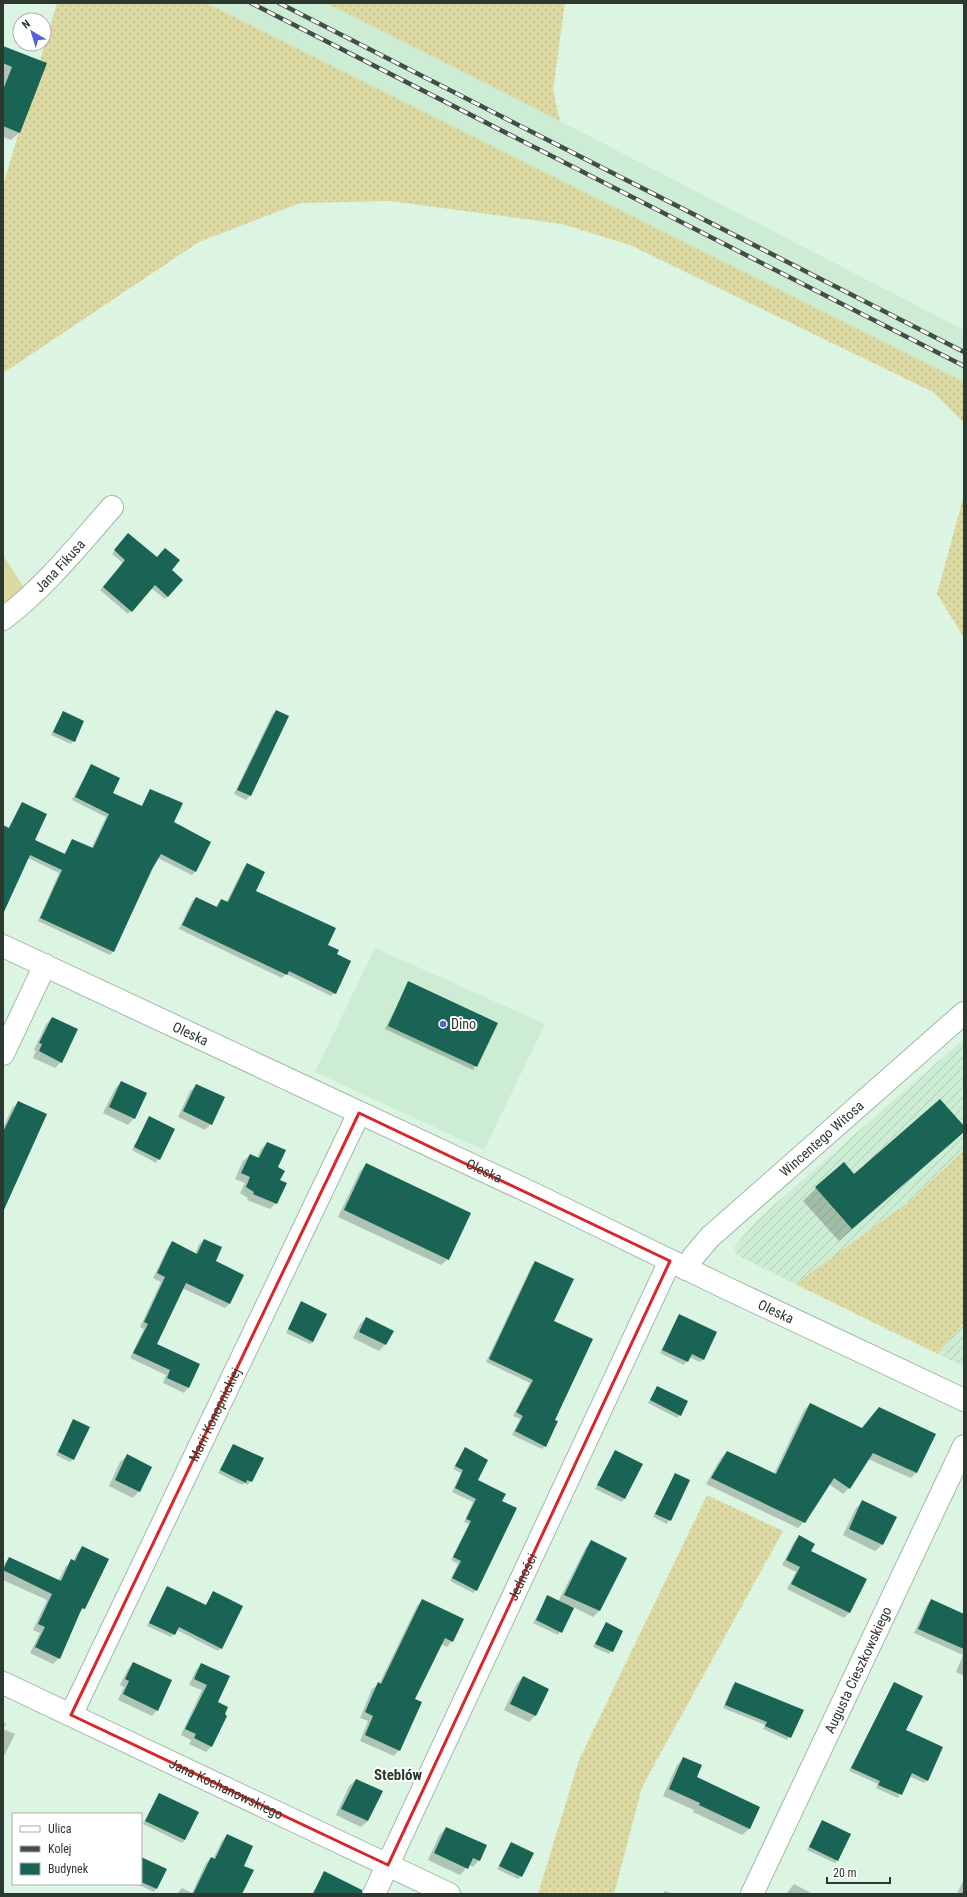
<svg xmlns="http://www.w3.org/2000/svg" width="967" height="1897" font-family="'Roboto Condensed',sans-serif">
	<style>
		.built { fill: #ccecd4 }
		.industrial { fill: url(#industrial-furrows) }
		.grass { fill: url(#grass-dots) }
		.pitch { fill: #dcd9a2 }
		.shadow { fill: #0003 }
		.building { fill: #1a6456 }
		.lines { fill: none; stroke-linecap: round; stroke-linejoin: round }
		.street-casing { stroke: #a0b9a7; stroke-width: 24 }
		.secondary-casing { stroke: #a0b9a7; stroke-width: 24 }
		.street { stroke: #fff; stroke-width: 22 }
		.secondary { stroke: #fff; stroke-width: 22 }
		.rail-casing { stroke: #414e45; stroke-width: 4.5 }
		.rail { stroke: #fff; stroke-width: 3; stroke-dasharray: 9; stroke-linecap: butt }
		.marked { fill: none; stroke: #d62828; stroke-width: 3; stroke-linejoin: round }
		.poi-dot { fill: #5461d8; stroke: #fff; stroke-width: 1.5 }
		.labels { text-anchor: middle; dominant-baseline: central; stroke-width: 4; stroke-linejoin: round; paint-order: stroke }
		.street-label { font-size: 14px; fill: #2d3830; stroke: #fff }
		.poi-label { font-size: 14px; fill: #2d3830; stroke: #fff; text-anchor: start }
		.neighbourhood-label { font-size: 15px; font-weight: bold; fill: #263b2c; stroke: #fff }
	</style>
	<defs>
		<pattern id="industrial-furrows" width="10" height="10" patternUnits="userSpaceOnUse"><rect width="10" height="10" fill="#ccecd4"/><path d="M-1 1l2-2M0 10L10 0M9 11l2-2" fill="none" stroke="#b0cbb6"/></pattern>
		<pattern id="grass-dots" width="8" height="8" patternUnits="userSpaceOnUse"><rect width="8" height="8" fill="#dcd9a2"/><path d="M2 2h.1M6 6h.1" fill="none" stroke="#bdbb8c" stroke-width="1.8" stroke-linecap="round"/></pattern>
	</defs>
	<rect width="100%" height="100%" fill="#dbf5e2"/>
	<g class="built">
		<path d="M207,3H326L560,121L964,330V382Z"/>
		<path d="M375,948L545,1024L484,1150L315,1072Z"/>
	</g>
	<g class="industrial">
		<path d="M964,1039V1150L910,1201L795,1284L737,1255L734,1247L759,1218Z"/>
		<path d="M964,1323V1367L938,1354Z"/>
	</g>
	<g class="grass">
		<path d="M57,3H207L964,382V423L933,392L630,245L562,224L390,201L300,203L199,242L3,373V186Z"/>
		<path d="M326,3H565L553,90L560,121Z"/>
		<path d="M964,495V638L937,594Z"/>
		<path d="M964,1150V1323L938,1354L795,1284L910,1201Z"/>
		<path d="M707,1495L783,1531L642,1787L614,1894H538L579,1760Z"/>
	</g>
	<path class="pitch" d="M3,555L25,589L3,603Z"/>
	<g class="shadow">
		<path d="M3,47L46,64L19,133L11,140L3,137Z"/>
		<path d="M126,537L170,570L168,596L165,599L151,588L128,614L100,590L123,563L112,554Z"/>
		<path d="M276,711L288,716L250,796L246,800L234,794L272,715Z"/>
		<path d="M63,712L74,741L71,744L51,735Z"/>
		<path d="M91,765L111,793L141,807L150,790L173,823L195,872L192,875L158,858L113,952L110,955L38,921L59,873L28,858L3,906V826L8,829L22,803L33,840L64,854L72,840L91,849L106,817L72,800Z"/>
		<path d="M247,864L255,891L327,945L336,955L335,993L331,996L286,974L282,978L179,929L192,901L196,898L216,907L221,900L226,903L244,867Z"/>
		<path d="M409,982L496,1023L473,1070L385,1029Z"/>
		<path d="M52,1018L61,1062L55,1068L33,1058L36,1051L34,1050L46,1024Z"/>
		<path d="M121,1082L134,1118L128,1125L103,1113L115,1089Z"/>
		<path d="M197,1085L211,1124L205,1130L178,1117L190,1091Z"/>
		<path d="M19,1102L3,1203V1128L12,1108Z"/>
		<path d="M150,1117L174,1129L156,1163L132,1150Z"/>
		<path d="M964,1127V1131L953,1142L839,1241L803,1201L816,1188L854,1175Z"/>
		<path d="M267,1143L276,1168L279,1180L276,1203L270,1209L247,1200L248,1198L240,1193L245,1183L235,1179L243,1161L250,1155L257,1158L261,1149Z"/>
		<path d="M366,1165L448,1259L441,1265L338,1217L360,1171Z"/>
		<path d="M204,1240L230,1303L225,1308L182,1288L156,1344L199,1364L188,1388L184,1393L163,1383L166,1375L130,1358L144,1329L140,1327L161,1282L153,1278L168,1247L172,1243L195,1254L199,1244Z"/>
		<path d="M535,1262L553,1321L554,1420L545,1446L542,1449L512,1435L520,1419L513,1416L530,1383L486,1362L532,1265Z"/>
		<path d="M302,1302L313,1342L310,1344L286,1333Z"/>
		<path d="M679,1315L703,1359L700,1362L689,1357L684,1365L660,1353Z"/>
		<path d="M366,1318L385,1345L379,1351L353,1338L360,1324Z"/>
		<path d="M657,1387L680,1415L677,1418L648,1403Z"/>
		<path d="M810,1404L862,1429L879,1408L917,1472L911,1478L868,1459L849,1488L843,1494L829,1484L804,1522L798,1528L706,1484L721,1458L727,1452L774,1474L804,1410Z"/>
		<path d="M74,1420L73,1459L70,1462L56,1455Z"/>
		<path d="M234,1445L262,1459L248,1485L244,1483L242,1485L218,1473Z"/>
		<path d="M465,1449L476,1480L501,1501L476,1590L473,1593L450,1581L458,1564L451,1560L469,1524L464,1522L473,1502L452,1492L461,1473L453,1469Z"/>
		<path d="M615,1452L624,1499L622,1502L595,1489Z"/>
		<path d="M127,1456L139,1491L133,1498L109,1486L120,1462Z"/>
		<path d="M675,1474L689,1481L667,1524L653,1517Z"/>
		<path d="M863,1501L895,1517L882,1545L875,1551L843,1535L856,1508Z"/>
		<path d="M799,1537L849,1613L844,1618L787,1589L796,1572L782,1565L794,1542Z"/>
		<path d="M592,1541L625,1558L599,1611L593,1617L573,1607L558,1635L533,1623L548,1597L558,1602L586,1547Z"/>
		<path d="M82,1547L84,1608L78,1614L59,1658L53,1664L30,1653L40,1633L33,1630L47,1600L3,1580V1565L9,1558L58,1581L66,1566L73,1561L77,1553Z"/>
		<path d="M167,1587L205,1606L213,1593L221,1648L218,1651L177,1630L171,1637L147,1626Z"/>
		<path d="M423,1600L452,1641L447,1647L441,1644L413,1699L399,1750L394,1756L360,1741L368,1721L360,1718L372,1689L379,1684L417,1606Z"/>
		<path d="M931,1600L964,1614V1676L956,1672L963,1655L914,1633L927,1605Z"/>
		<path d="M606,1623L612,1651L609,1654L593,1647Z"/>
		<path d="M133,1663L157,1710L152,1716L118,1700L124,1687L120,1685L128,1669Z"/>
		<path d="M202,1664L217,1702L223,1715L226,1716L211,1747L206,1752L189,1744L191,1740L181,1735L202,1690L189,1685L196,1670Z"/>
		<path d="M523,1677L548,1689L535,1716L529,1722L504,1710L517,1683Z"/>
		<path d="M735,1683L803,1710L787,1740L763,1729L765,1725L723,1708L732,1686Z"/>
		<path d="M894,1683L904,1730L927,1780L924,1783L909,1776L898,1798L876,1788L878,1784L849,1771Z"/>
		<path d="M3,1722L6,1724L3,1729L15,1734L3,1758Z"/>
		<path d="M684,1758L695,1777L759,1808L749,1829L742,1835L693,1812L694,1810L663,1796L677,1765Z"/>
		<path d="M356,1780L368,1821L361,1827L336,1815L349,1786Z"/>
		<path d="M159,1794L185,1840L182,1843L143,1824Z"/>
		<path d="M822,1821L837,1860L835,1863L807,1850Z"/>
		<path d="M446,1828L479,1860L473,1867L469,1865L460,1875L428,1860L440,1834Z"/>
		<path d="M227,1835L243,1866L239,1894H177L182,1888L192,1893L206,1863L211,1858L213,1859L222,1841Z"/>
		<path d="M511,1843L521,1876L518,1879L497,1869Z"/>
		<path d="M141,1858L165,1870L154,1892L137,1884H141Z"/>
		<path d="M325,1872L349,1894H312Z"/>
		<path d="M964,1880V1894H957L963,1881Z"/>
		<path d="M794,1884L813,1894H786Z"/>
		<path d="M665,1891L674,1894H662Z"/>
	</g>
	<g class="building">
		<path d="M3,46L47,63L20,133L3,126V90L12,67L3,63Z"/>
		<path d="M128,533L157,557L165,548L180,560L172,570L183,580L168,597L155,585L132,612L103,587L125,560L114,550Z"/>
		<path d="M276,710L289,716L251,796L237,790Z"/>
		<path d="M63,711L84,721L75,742L53,732Z"/>
		<path d="M91,764L120,778L113,793L142,806L150,789L183,803L174,822L211,842L196,872L161,854L152,869L114,952L40,918L62,870L30,855L3,914V825L9,828L22,802L47,814L35,840L65,854L72,839L93,848L109,814L75,797Z"/>
		<path d="M247,863L265,872L256,891L336,928L328,945L339,950L337,954L351,961L336,994L289,971L287,975L182,925L196,897L217,907L221,899L228,902Z"/>
		<path d="M408,981L498,1023L477,1067L388,1026Z"/>
		<path d="M52,1017L78,1029L62,1063L39,1051L42,1044L39,1043Z"/>
		<path d="M121,1081L147,1093L135,1119L109,1107Z"/>
		<path d="M196,1084L225,1097L212,1125L183,1111Z"/>
		<path d="M940,1099L964,1126V1132L852,1229L815,1187L844,1162L854,1174Z"/>
		<path d="M18,1101L47,1114L3,1212V1132Z"/>
		<path d="M149,1116L175,1129L160,1160L134,1147Z"/>
		<path d="M267,1142L286,1150L278,1167L285,1171L280,1180L287,1183L277,1204L253,1194L254,1192L246,1187L250,1177L241,1173L250,1154L259,1158Z"/>
		<path d="M366,1163L471,1213L449,1260L344,1210Z"/>
		<path d="M204,1239L222,1247L216,1261L244,1275L230,1304L186,1283L157,1344L200,1364L189,1388L167,1378L170,1370L133,1353L148,1324L144,1322L165,1277L157,1273L172,1241L197,1254Z"/>
		<path d="M535,1261L574,1279L554,1321L593,1339L555,1420L558,1421L546,1447L515,1431L523,1416L516,1412L533,1380L489,1359Z"/>
		<path d="M301,1301L327,1314L313,1342L288,1329Z"/>
		<path d="M679,1314L717,1332L704,1360L692,1354L688,1362L662,1350Z"/>
		<path d="M366,1317L394,1331L386,1345L359,1332Z"/>
		<path d="M657,1386L688,1401L681,1416L650,1400Z"/>
		<path d="M810,1403L862,1428L879,1407L936,1434L917,1473L873,1453L850,1489L834,1478L805,1523L711,1478L727,1451L776,1474Z"/>
		<path d="M73,1419L90,1427L74,1460L58,1452Z"/>
		<path d="M233,1444L264,1458L252,1482L247,1480L246,1483L220,1470Z"/>
		<path d="M465,1447L488,1460L478,1480L506,1494L502,1501L517,1508L477,1591L452,1578L461,1561L453,1557L471,1521L466,1519L476,1499L455,1488L463,1470L455,1466Z"/>
		<path d="M615,1450L643,1464L625,1499L597,1485Z"/>
		<path d="M127,1454L152,1467L140,1492L115,1480Z"/>
		<path d="M675,1473L690,1480L671,1521L655,1514Z"/>
		<path d="M862,1500L897,1517L883,1545L849,1529Z"/>
		<path d="M799,1535L815,1544L811,1551L867,1579L850,1613L791,1584L800,1567L786,1560Z"/>
		<path d="M591,1540L627,1558L600,1611L564,1595Z"/>
		<path d="M82,1546L109,1559L85,1609L82,1608L60,1659L35,1647L45,1627L38,1624L52,1594L3,1570L9,1557L61,1581L71,1559L75,1561Z"/>
		<path d="M167,1586L206,1605L213,1591L243,1606L222,1649L179,1627L175,1635L149,1623Z"/>
		<path d="M547,1595L574,1608L562,1633L536,1620Z"/>
		<path d="M422,1599L464,1619L453,1642L445,1638L415,1699L422,1702L400,1751L365,1735L373,1716L365,1712L378,1682L381,1684Z"/>
		<path d="M931,1599L964,1614V1649L918,1629Z"/>
		<path d="M606,1622L623,1631L613,1652L595,1644Z"/>
		<path d="M133,1662L172,1680L158,1711L123,1694L129,1681L125,1679Z"/>
		<path d="M201,1663L230,1676L218,1702L228,1707L225,1714L227,1716L212,1747L194,1738L196,1734L185,1729L207,1685L194,1679Z"/>
		<path d="M523,1676L549,1689L536,1716L510,1704Z"/>
		<path d="M735,1682L804,1710L791,1738L765,1726L767,1722L725,1705Z"/>
		<path d="M894,1682L923,1696L906,1730L943,1747L928,1781L912,1773L902,1795L878,1785L880,1781L851,1768Z"/>
		<path d="M683,1757L702,1765L697,1777L760,1807L750,1829L699,1805L700,1803L669,1789Z"/>
		<path d="M356,1779L383,1791L368,1821L341,1809Z"/>
		<path d="M159,1793L199,1812L185,1840L145,1821Z"/>
		<path d="M822,1820L851,1834L838,1861L809,1847Z"/>
		<path d="M446,1827L487,1845L480,1861L473,1858L468,1869L434,1853Z"/>
		<path d="M227,1834L253,1846L244,1866L254,1870L242,1894H193L211,1857L215,1859Z"/>
		<path d="M511,1842L534,1853L522,1877L499,1866Z"/>
		<path d="M141,1857L167,1869L157,1889L141,1882Z"/>
		<path d="M324,1871L362,1890V1894H313Z"/>
	</g>
	<g class="lines">
		<defs>
			<g id="street">
				<path id="s1" d="M3,619C45,587 77,547 112,507"/>
				<path d="M3,1054L45,965"/>
				<path id="s2" d="M686,1269L693,1257L710,1237L964,1013"/>
				<path id="s3" d="M3,1683L449,1894"/>
				<path id="s4" d="M71,1715L359,1113"/>
				<path id="s5" d="M374,1894L670,1261"/>
				<path id="s6" d="M752,1894L964,1446"/>
			</g>
			<g id="secondary">
				<path id="s7" d="M3,946L538,1196L722,1286L964,1400"/>
			</g>
		</defs>
		<use href="#street" class="street-casing"/>
		<use href="#secondary" class="secondary-casing"/>
		<use href="#street" class="street"/>
		<use href="#secondary" class="secondary"/>
		<defs>
			<g id="rail">
				<path d="M251,3L964,366"/>
				<path d="M279,3L964,352"/>
			</g>
		</defs>
		<use href="#rail" class="rail-casing"/>
		<use href="#rail" class="rail"/>
	</g>
	<path class="marked" d="M359,1113L670,1261L388,1865L71,1715Z"/>
	<circle class="poi-dot" cx="443" cy="1024" r="4"/>
	<g class="labels">
		<g class="street-label">
			<text stroke="none"><textPath href="#s1" startOffset="78">Jana Fikusa</textPath></text>
			<text stroke="none"><textPath href="#s7" startOffset="207">Oleska</textPath></text>
			<text stroke="none"><textPath href="#s2" startOffset="189">Wincentego Witosa</textPath></text>
			<text stroke="none"><textPath href="#s7" startOffset="531">Oleska</textPath></text>
			<text stroke="none"><textPath href="#s7" startOffset="855">Oleska</textPath></text>
			<text stroke="none"><textPath href="#s4" startOffset="333">Marii Konopnickiej</textPath></text>
			<text stroke="none"><textPath href="#s5" startOffset="350">Jedności</textPath></text>
			<text stroke="none"><textPath href="#s6" startOffset="248">Augusta Cieszkowskiego</textPath></text>
			<text stroke="none"><textPath href="#s3" startOffset="247">Jana Kochanowskiego</textPath></text>
		</g>
		<g class="poi-label">
			<text x="451" y="1024">Dino</text>
		</g>
		<g class="neighbourhood-label">
			<text x="398" y="1775">Steblów</text>
		</g>
	</g>
	<rect width="967" height="1897" fill="none" stroke="#2d3830" stroke-width="8"/>
	<rect x="12" y="1813" width="130" height="72" fill="#ffffff" stroke="#abafac"/>
	<rect x="20" y="1826" width="20" height="6" fill="#ffffff" stroke="#abafac"/>
	<text x="48" y="1833" font-size="12" fill="#2d3830">Ulica</text>
	<rect x="20" y="1846" width="20" height="6" fill="#414e45" stroke="#abafac"/>
	<text x="48" y="1853" font-size="12" fill="#2d3830">Kolej</text>
	<rect x="20" y="1863" width="20" height="12" fill="#1a6456" stroke="#abafac"/>
	<text x="48" y="1873" font-size="12" fill="#2d3830">Budynek</text>
	<g transform="translate(32 32) rotate(322)"><circle r="19" fill="#ffffff" stroke="#abafac"/>
	<path d="M0-3L7 15L0 10L-7 15Z" fill="#5461d8"/>
	<text y="-6" font-size="11" font-weight="bold" text-anchor="middle" fill="#2d3830">N</text>
	</g>
	<path d="M827 1877v6h63v-6" fill="none" stroke="#2d3830" stroke-width="2"/>
	<text x="833" y="1877" font-size="12" fill="#2d3830" stroke="#ffffff" stroke-width="3" paint-order="stroke">20 m</text>
</svg>
